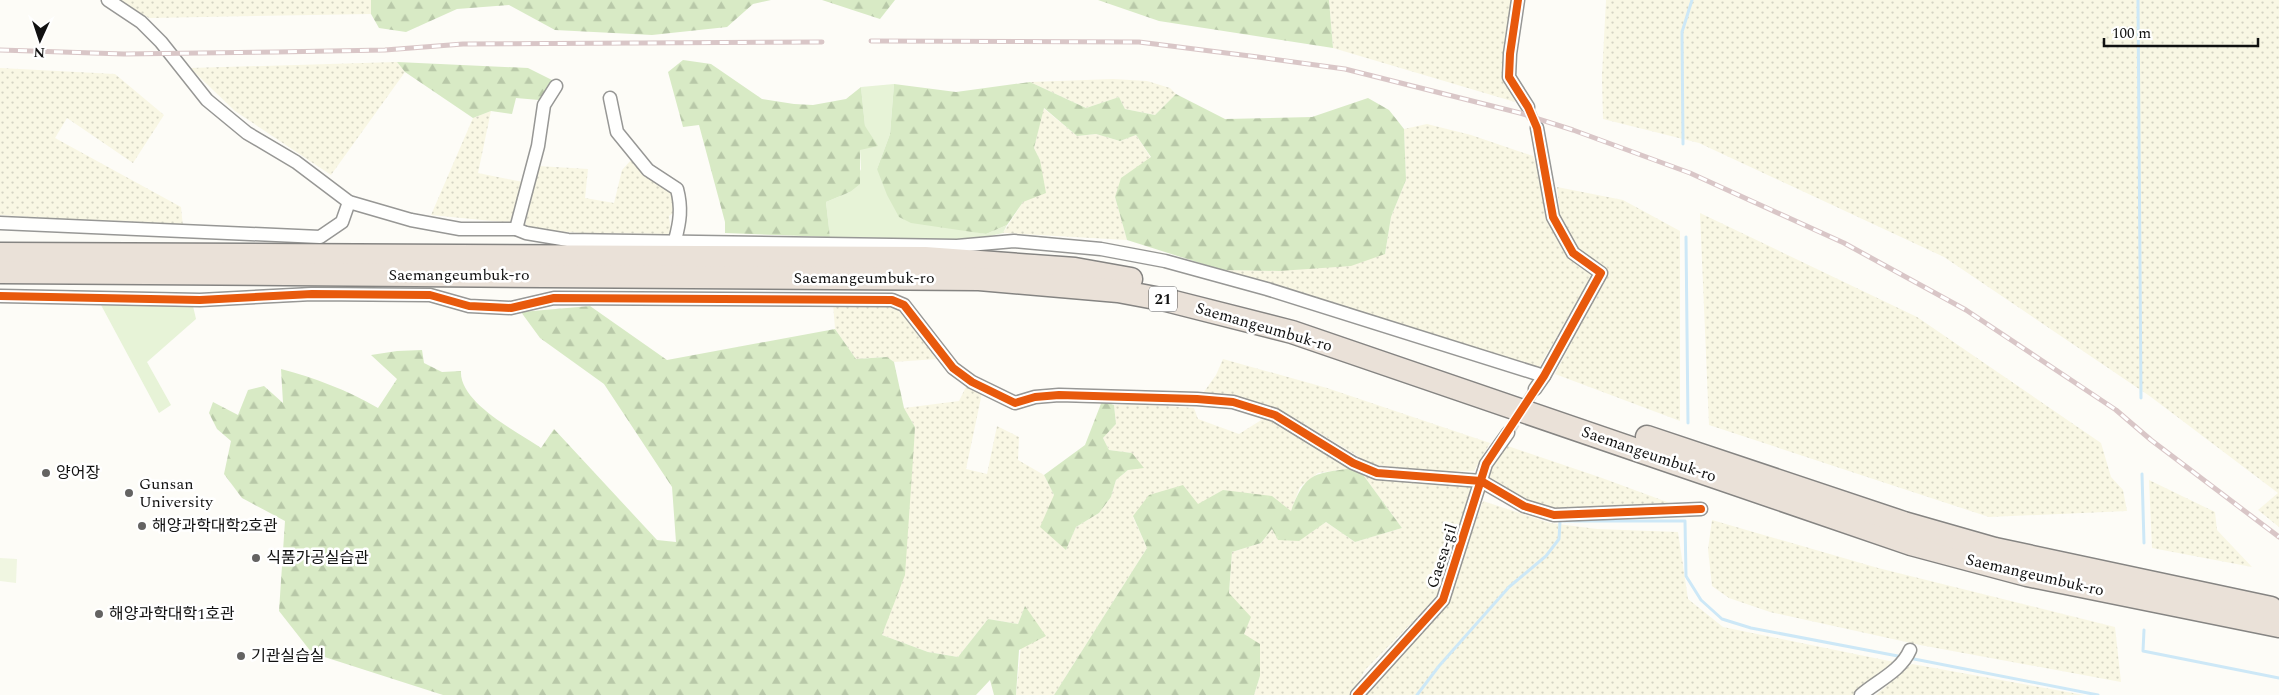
<svg xmlns="http://www.w3.org/2000/svg" width="2279" height="695" font-family="Spectral,'Noto Sans KR',serif">
	<style>
		.farmland { fill: url(#farmland-dots) }
		.grass { fill: #e7f3d7 }
		.forest { fill: url(#forest-firs) }
		.pitch { fill: #f0f6e1 }
		.lines { fill: none; stroke-linecap: round; stroke-linejoin: round }
		.stream { stroke: #cde8f7; stroke-width: 3 }
		.street-tunnel { stroke: #dad9d4; stroke-width: 12; stroke-dasharray: 12 6; stroke-linecap: butt }
		.street-casing { stroke: #979795; stroke-width: 15 }
		.highway-casing { stroke: #858482; stroke-width: 25 }
		.street { stroke: #fffffe; stroke-width: 12 }
		.highway { stroke: #eae1d8; stroke-width: 22 }
		.rail-casing { stroke: #d9c6c7; stroke-width: 5 }
		.rail { stroke: #fff; stroke-width: 3; stroke-dasharray: 9; stroke-linecap: butt }
		.cycleway-casing { stroke: #fff; stroke-width: 11 }
		.cycleway { stroke: #e8590c; stroke-width: 8 }
		.poi-dot { fill: #646362; stroke: #fff; stroke-width: 2 }
		.labels { text-anchor: middle; dominant-baseline: central; stroke-width: 5; stroke-linejoin: round; paint-order: stroke }
		.shield { fill: #fff; stroke: #585858; stroke-width: 1 }
		.shield-label { font-size: 15px; font-weight: bold; fill: #111 }
		.street-label { font-size: 16px; fill: #111; stroke: #fff }
		.poi-label { font-size: 16px; fill: #111; stroke: #fff; text-anchor: start }
	</style>
	<defs>
		<pattern id="farmland-dots" width="8" height="8" patternUnits="userSpaceOnUse" patternTransform="scale(1.25)"><rect width="8" height="8" fill="#f9f7e4"/><path d="M2 2h.1M6 6h.1" fill="none" stroke="#d4d3c3" stroke-width="1.8" stroke-linecap="round"/></pattern>
		<pattern id="forest-firs" width="22" height="20" patternUnits="userSpaceOnUse" patternTransform="scale(1.25)"><rect width="22" height="20" fill="#d8eac5"/><path d="M5 1l3.5 6h-7zM16 11l3.5 6h-7z" fill="#b8c8a8"/></pattern>
	</defs>
	<rect width="100%" height="100%" fill="#fdfcf7"/>
	<g class="farmland">
		<path d="M119,0H371V14L149,18Z"/>
		<path d="M1329,0H1516L1515,102L1333,48Z"/>
		<path d="M1606,0H2279V527L2258,510L2278,493L2151,397L1944,257L1699,143L1603,119L1602,76Z"/>
		<path d="M397,62L405,72L331,175L235,111L190,68Z"/>
		<path d="M0,68L115,74L164,115L133,163L67,118L55,138L181,207L183,227L0,215Z"/>
		<path d="M1113,79L1147,81L1170,88L1176,94L1155,115L1125,109L1119,97L1086,108L1030,82Z"/>
		<path d="M1043,108L1077,136L1096,134L1120,141L1136,135L1151,158L1115,197L1127,240L1003,233L1023,202L1040,160L1034,148Z"/>
		<path d="M491,111L478,173L523,182L512,223L431,215L473,118Z"/>
		<path d="M1427,124L1471,135L1533,156L1545,188L1548,219L1562,249L1593,275L1539,367L1222,270L1279,271L1385,254L1391,217L1406,180L1404,129Z"/>
		<path d="M632,159L672,191L676,211L669,216L671,234L581,233L538,230L525,225L538,166L588,169L585,198L614,203L622,170Z"/>
		<path d="M1557,187L1623,200L1680,231V421L1555,374L1606,276L1577,248L1560,215Z"/>
		<path d="M1700,213L1917,317L2101,443L2111,477L2123,490L2127,511L1989,517L1709,425Z"/>
		<path d="M833,303L892,304L940,355L937,359L894,362L886,357L856,359L835,329Z"/>
		<path d="M1223,359L1327,388L1490,443L1474,471L1427,472L1371,464L1291,416L1201,396L1216,375Z"/>
		<path d="M967,385L982,393L966,469L987,474L997,426L1019,437L1018,460L1044,475L1054,495L1066,550L1076,527L1099,513L1111,497L1116,480L1128,470L1132,453L1109,450L1103,438L1116,424L1114,405L1139,404L1194,408L1198,419L1239,434L1266,417L1353,468L1318,473L1300,487L1291,511L1198,505L1133,517L1147,548L1054,695H1016L1025,606L1018,624L988,619L958,657L928,652L882,635L890,612L915,427L904,408L959,401Z"/>
		<path d="M1505,445L1602,478L1678,506L1560,511L1519,499L1487,478L1489,467Z"/>
		<path d="M1361,472L1475,485L1439,595L1365,670L1351,695H1254L1260,676L1229,593L1232,552L1261,543L1272,529L1298,541L1326,522L1355,542L1402,528Z"/>
		<path d="M2149,480L2215,512L2217,530L2252,567L2152,548Z"/>
		<path d="M1483,501L1550,523L1597,529L1678,532L1688,599L1723,627L1894,662L1856,695H1365L1405,652L1446,604Z"/>
		<path d="M1712,520L1878,568L2115,627L2121,682L1920,645L1770,612L1729,598L1712,586L1708,549Z"/>
		<path d="M1912,664L2084,695H1876Z"/>
	</g>
	<g class="grass">
		<path d="M894,84L890,134L877,169L960,229L986,234L1007,225L1003,233L973,240L830,237L826,202L850,192L861,169L860,149L865,126L861,87Z"/>
		<path d="M101,305L193,306L196,319L147,362L171,405L159,413Z"/>
	</g>
	<g class="forest">
		<path d="M371,0H771L753,4L727,27L652,35L555,30L509,5L457,9L406,32L379,28L371,14Z"/>
		<path d="M822,0H895L880,19Z"/>
		<path d="M1098,0H1329L1333,48L1159,21Z"/>
		<path d="M683,60L711,64L762,99L794,104L813,105L846,99L861,87L865,126L878,146L860,150V184L850,192L826,202L830,237L725,233V222L699,125L683,127L668,72Z"/>
		<path d="M397,62L528,68L552,80L539,100L516,98L512,114L491,111L473,118L405,72Z"/>
		<path d="M1030,82L1086,108L1119,97L1125,109L1155,115L1176,94L1225,119L1312,117L1368,98L1389,110L1404,129L1406,180L1391,217L1385,254L1351,266L1279,271L1222,270L1127,240L1115,197L1121,178L1151,157L1136,135L1120,141L1096,134L1077,136L1044,108L1034,148L1040,160L1046,193L1023,202L1007,225L986,234L911,223L899,217L887,195L877,169L890,134L894,84L956,92Z"/>
		<path d="M590,306L667,360L835,329L856,359L887,357L894,362L904,408L915,427L914,444L905,575L882,635L928,652L958,657L988,619L1018,624L1025,606L1046,636L1019,650L1016,695H994L990,680L976,695H443L312,653L279,611L285,521L242,498L224,474L231,441L217,429L209,413L213,402L238,415L248,390L264,386L283,403L281,369C315,378 347,390 378,408L397,379L371,355L397,351L422,350L424,363L442,372L461,371C459,403 518,432 541,448L554,429L657,540L676,542L672,487L604,384L540,338L521,312Z"/>
		<path d="M1102,401L1114,405L1116,424L1103,438L1109,450L1132,453L1144,468L1128,470L1116,480L1111,497L1099,513L1076,527L1066,550L1040,527L1054,495L1044,475L1085,445Z"/>
		<path d="M1353,468L1361,472L1402,528L1355,542L1326,522L1299,541L1278,540L1272,529L1261,543L1232,552L1229,593L1251,617L1244,634L1260,644V676L1254,695H1054L1147,548L1133,516L1149,495L1183,485L1198,504L1223,490L1272,496L1291,511C1306,472 1313,474 1353,468Z"/>
	</g>
	<path class="pitch" d="M0,558L17,559L16,583L0,581Z"/>
	<g class="lines">
		<g class="stream">
			<path d="M2138,0L2141,398"/>
			<path d="M1683,144L1682,32L1692,0"/>
			<path d="M1686,237L1688,423"/>
			<path d="M2142,474L2144,543"/>
			<path d="M2144,630L2143,651L2279,678"/>
			<path d="M1909,658L2098,695"/>
			<path d="M1417,695L1439,666L1509,587L1546,556L1559,539L1560,521H1685L1686,576L1701,600L1722,619L1751,628L1903,657"/>
		</g>
		<g class="street-tunnel">
			<path d="M1528,107L1537,128"/>
			<path d="M1508,433L1535,389"/>
		</g>
		<defs>
			<g id="street">
				<path d="M108,0L141,22L161,42L207,100L247,133L296,162L349,202L411,220L460,229H516L526,233L568,240L957,246L1014,241L1101,249L1165,261L1267,289L1544,376"/>
				<path d="M1518,0L1510,54L1509,77L1528,107"/>
				<path d="M610,98L617,132L648,170L677,189C682,208 680,222 675,240"/>
				<path d="M0,223L320,237L342,222L349,202"/>
				<path d="M516,229L538,146L544,105L556,86"/>
				<path d="M0,296L200,300L312,294L430,295L469,306L511,308L554,298L892,300L904,305L953,368L972,382L1015,403L1035,397L1059,395L1197,399L1233,402L1275,415L1353,463L1377,473L1481,481L1524,506L1554,515L1701,509"/>
				<path d="M1535,389L1544,376L1601,273L1573,253L1553,217L1537,128"/>
				<path d="M1357,695L1443,600L1486,464L1508,433"/>
				<path d="M1861,695C1877,681 1901,671 1910,650"/>
			</g>
			<g id="highway">
				<path d="M0,254L925,258L1075,269L1131,279"/>
				<path d="M0,272L979,279L1118,291L1166,300L1292,332L1911,544L2027,575L2279,626"/>
				<path d="M1647,437L1904,523L1995,549L2271,608"/>
			</g>
		</defs>
		<use href="#street" class="street-casing"/>
		<use href="#highway" class="highway-casing"/>
		<use href="#street" class="street"/>
		<use href="#highway" class="highway"/>
		<defs>
			<g id="rail">
				<path d="M871,41L1139,42L1258,57L1345,69L1520,113L1573,130L1690,173L1844,243L1966,310L2116,410L2151,440L2279,537"/>
				<path d="M0,50L124,54L276,52L385,50L463,44L822,42"/>
			</g>
		</defs>
		<use href="#rail" class="rail-casing"/>
		<use href="#rail" class="rail"/>
		<defs>
			<g id="cycleway">
				<path d="M0,296L200,300L312,294L430,295L469,306L511,308L554,298L892,300L904,305L953,368L972,382L1015,403L1035,397L1059,395L1197,399L1233,402L1275,415L1353,463L1377,473L1481,481L1524,506L1554,515L1701,509"/>
				<path d="M1357,695L1443,600L1486,464L1544,376L1601,273L1573,253L1553,217L1537,128L1528,107L1509,77L1510,54L1518,0"/>
			</g>
		</defs>
		<use href="#cycleway" class="cycleway-casing"/>
		<use href="#cycleway" class="cycleway"/>
	</g>
	<g class="poi-dot">
		<circle cx="46" cy="473" r="5"/>
		<circle cx="129" cy="493" r="5"/>
		<circle cx="142" cy="526" r="5"/>
		<circle cx="256" cy="558" r="5"/>
		<circle cx="99" cy="614" r="5"/>
		<circle cx="241" cy="656" r="5"/>
	</g>
	<g class="labels">
		<rect class="shield" x="1149" y="286.5" width="28" height="25" rx="4"/>
		<g class="shield-label">
			<text x="1163" y="299">21</text>
		</g>
		<g class="street-label">
			<text x="459" y="275">Saemangeumbuk-ro</text>
			<text x="864" y="278">Saemangeumbuk-ro</text>
			<text transform="translate(1264 327) rotate(16)">Saemangeumbuk-ro</text>
			<text transform="translate(1649 454) rotate(19)">Saemangeumbuk-ro</text>
			<text transform="translate(1442 556) rotate(-72)">Gaesa-gil</text>
			<text transform="translate(2035 575) rotate(13)">Saemangeumbuk-ro</text>
		</g>
		<g class="poi-label">
			<text x="56" y="473">양어장</text>
			<text x="139" y="484">Gunsan<tspan x="139" dy="18">University</tspan></text>
			<text x="152" y="526">해양과학대학2호관</text>
			<text x="266" y="558">식품가공실습관</text>
			<text x="109" y="614">해양과학대학1호관</text>
			<text x="251" y="656">기관실습실</text>
		</g>
	</g>
	<g transform="translate(40 40) rotate(183)" stroke="#ffffff" stroke-width="4" paint-order="stroke">
	<path d="M0-4L9 19L0 12L-9 19Z" fill="#111111"/>
	<text y="-8" font-size="14" font-weight="bold" text-anchor="middle" fill="#111111">N</text>
	</g>
	<path d="M2104 38v8h154v-8" fill="none" stroke="#111111" stroke-width="2.5"/>
	<text x="2112" y="38" font-size="15" fill="#111111" stroke="#ffffff" stroke-width="4" paint-order="stroke">100 m</text>
</svg>
